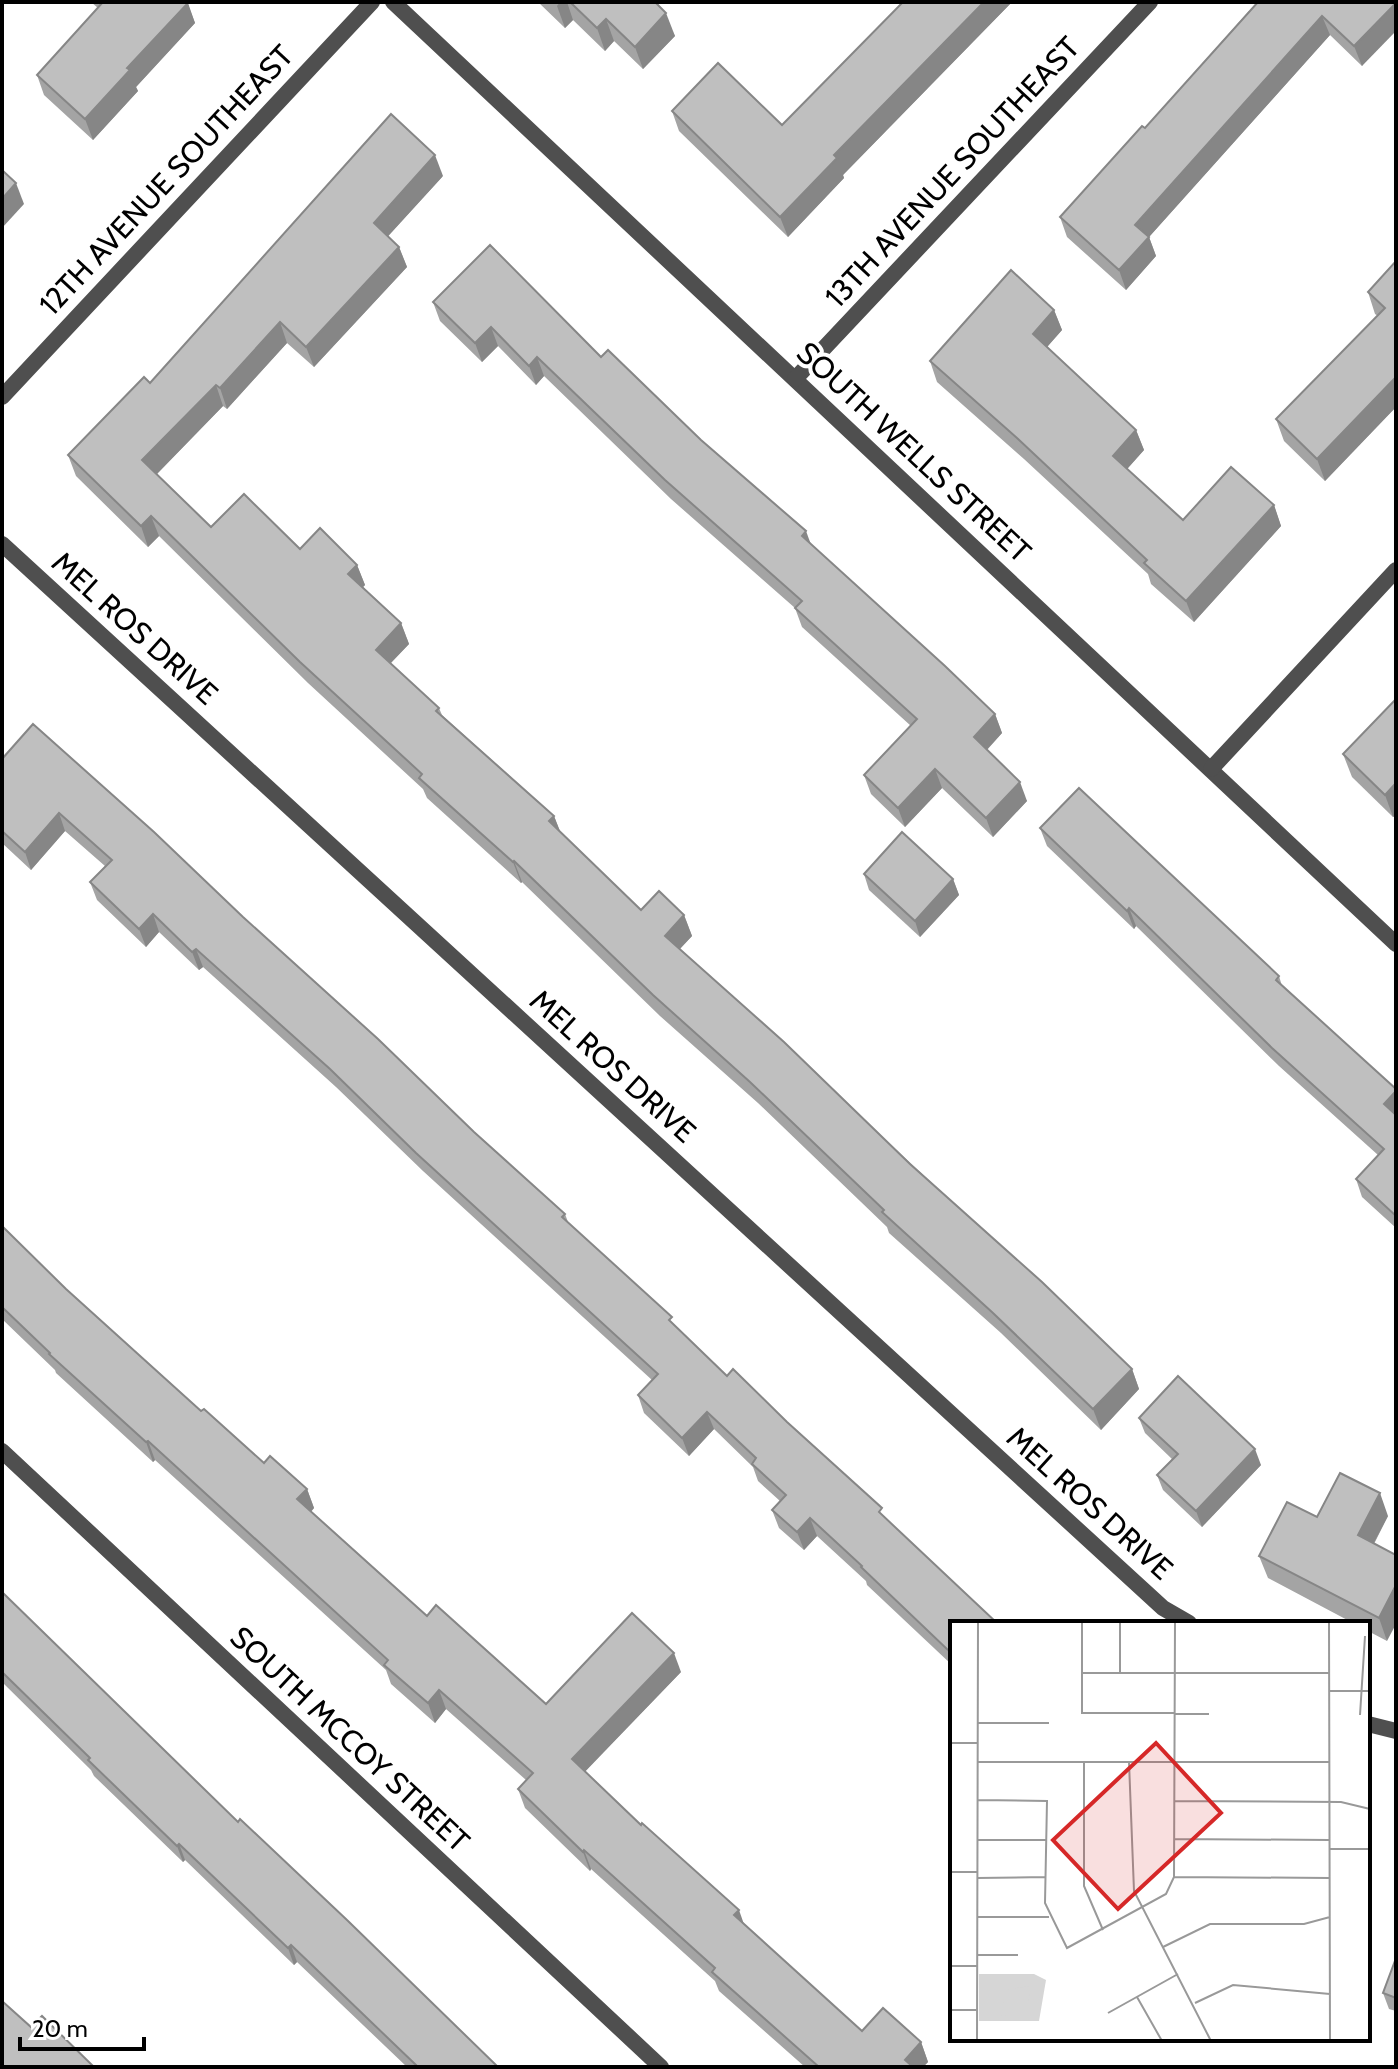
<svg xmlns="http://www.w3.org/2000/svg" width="1398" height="2069" font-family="Cabin,sans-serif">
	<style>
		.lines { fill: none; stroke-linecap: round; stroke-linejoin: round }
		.minor { stroke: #4f4f4f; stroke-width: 16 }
		.wall { fill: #a4a4a4 }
		.shaded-wall { fill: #868686 }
		.building { fill: #bfbfbf; stroke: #868686; stroke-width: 2 }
		.labels { text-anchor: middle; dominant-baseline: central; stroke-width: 8; stroke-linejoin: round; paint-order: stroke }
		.street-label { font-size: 30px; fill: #000; stroke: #fff }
		.inset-road { fill: none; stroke: #999; stroke-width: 2 }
		.view { fill: #d62828; fill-opacity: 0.15; stroke: #d62828; stroke-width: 4 }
		.inset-edge { fill: none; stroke: #000; stroke-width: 4 }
	</style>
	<rect width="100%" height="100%" fill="#fff"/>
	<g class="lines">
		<g class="minor">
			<path d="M393,2L1396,944"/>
			<path d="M795,379L1150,2"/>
			<path d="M2,397L372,2"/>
			<path d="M2,544L1163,1608L1189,1623"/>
			<path d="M1211,769L1396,570"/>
			<path d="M2,1451L661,2067"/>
			<path d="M1368,1724L1396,1731"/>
		</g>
	</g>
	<g class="wall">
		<path d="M91,2H187L195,23L136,87L138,91L93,140L44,95L37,75L98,8Z"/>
		<path d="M538,2H661L658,5L675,36L643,69L614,41L605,51L573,20L565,28Z"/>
		<path d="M903,2H1012L843,175L844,178L788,237L679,131L672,111L782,125Z"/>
		<path d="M1396,2L1362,66L1330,35L1149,237L1156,256L1126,290L1067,237L1060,217L1145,128L1249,11Z"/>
		<path d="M443,176L388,236L399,247L407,267L314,367L287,343L227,409L223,406L157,474L211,527L357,565L365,585L363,587L401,623L409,644L390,664L439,708L442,715L554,816L560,832L641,910L684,915L692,936L680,949L1132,1369L1139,1389L1101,1430L1001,1333L889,1233L887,1227L758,1103L660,1016L522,882L521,883L427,798L423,789L308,683L159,536L148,547L76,476L68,455L150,383Z"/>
		<path d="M1396,261V407L1325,481L1284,441L1276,419L1378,316L1375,314L1368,292Z"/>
		<path d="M433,302L601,357L810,543L995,714L1002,733L987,750L1027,801L993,837L942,788L905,827L871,794L864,775L911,726L802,627L795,608L671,499L544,376L536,385L498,346L482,362L440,321Z"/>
		<path d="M1054,310L1062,330L1047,347L1136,430L1144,450L1127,469L1183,520L1274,505L1281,526L1194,622L1151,584L1148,574L1024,459L937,382L930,361Z"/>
		<path d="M1396,699V815L1393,817L1352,777L1343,754Z"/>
		<path d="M2,759L243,917L474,1132L565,1214L568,1222L727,1376L886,1518L952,1623V1665L867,1585L866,1581L817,1536L804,1550L779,1528L772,1510L780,1501L758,1481L753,1467L714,1429L689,1456L644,1413L638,1395L652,1380L423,1171L336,1087L203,967L199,970L159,932L146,947L97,900L90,882L105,866L65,831L31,870L2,843Z"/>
		<path d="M1040,828L1279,976L1282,986L1396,1089V1228L1362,1197L1356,1179L1378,1155L1279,1066L1136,926L1134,929L1047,846Z"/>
		<path d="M864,874L953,879L959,895L920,937L869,890Z"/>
		<path d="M2,1226L66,1289L201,1411L264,1463L307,1489L314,1508L311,1512L427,1616L546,1704L681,1672L585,1771L744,1924L862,2031L921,2042L928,2062L923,2067H805L719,1991L715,1981L591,1869L590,1871L525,1808L518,1789L526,1780L446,1709L435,1723L391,1684L386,1670L155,1460L153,1462L56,1373L55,1370L2,1319Z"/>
		<path d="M1139,1418L1261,1465L1202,1527L1163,1490L1157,1475L1172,1459L1145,1433Z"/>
		<path d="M1388,1516L1374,1544L1387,1641L1368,1631V1623H1353L1268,1578L1259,1556L1317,1517Z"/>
		<path d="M2,1592L238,1822L498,2067H407L297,1962L294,1965L185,1860L183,1862L94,1776L91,1770L2,1682Z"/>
		<path d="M1396,1958V2011L1389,2009L1383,1993Z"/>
	</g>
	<g class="shaded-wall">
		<path d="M560,2H567L573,20L565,28L557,6Z"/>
		<path d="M984,2H1012L843,175L844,178L788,237L780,217L834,155Z"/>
		<path d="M188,3L195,23L136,87L138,91L93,140L85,119L127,68Z"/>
		<path d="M1396,3V31L1362,66L1354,46Z"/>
		<path d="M666,13L675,36L643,69L635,47Z"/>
		<path d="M1322,16L1330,35L1149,237L1156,256L1126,290L1119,270L1135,225Z"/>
		<path d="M606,19L614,41L605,51L597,28Z"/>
		<path d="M435,155L443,176L381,244L374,223Z"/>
		<path d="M16,183L24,204L2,228V199Z"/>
		<path d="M399,247L407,267L314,367L306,347Z"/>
		<path d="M1054,310L1062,330L1040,355L1033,334Z"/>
		<path d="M280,322L287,343L227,409L220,388Z"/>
		<path d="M491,327L498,346L482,362L475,343Z"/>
		<path d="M537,357L544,376L536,385L529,366Z"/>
		<path d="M1396,377V407L1325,481L1317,459Z"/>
		<path d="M216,385L223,406L150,481L142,460Z"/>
		<path d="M1136,430L1144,450L1120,477L1113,456Z"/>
		<path d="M1274,505L1281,526L1194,622L1186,601Z"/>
		<path d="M151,516L159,536L148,547L141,526Z"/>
		<path d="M806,531L813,550L802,536Z"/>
		<path d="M357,565L365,585L356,594L348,574Z"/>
		<path d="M401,623L409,644L383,671L376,650Z"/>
		<path d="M995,714L1002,733L981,756L974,737Z"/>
		<path d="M935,769L942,788L905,827L898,808Z"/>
		<path d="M1020,782L1027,801L993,837L986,818Z"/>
		<path d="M1396,783V815L1393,817L1385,795Z"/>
		<path d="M59,813L65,831L31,870L25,852Z"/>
		<path d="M554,816L562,836L549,821Z"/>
		<path d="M514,861L522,882L521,883L513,862Z"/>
		<path d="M953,879L959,895L920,937L915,921Z"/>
		<path d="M1129,908L1136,926L1134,929L1127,911Z"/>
		<path d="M153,914L159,932L146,947L139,929Z"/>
		<path d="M684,915L692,936L673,956L665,936Z"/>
		<path d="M196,949L203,967L199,970L192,952Z"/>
		<path d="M1396,1091V1116L1384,1104Z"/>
		<path d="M1132,1369L1139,1389L1101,1430L1093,1409Z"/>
		<path d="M707,1412L714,1429L689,1456L682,1438Z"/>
		<path d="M148,1441L155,1460L153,1462L146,1442Z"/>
		<path d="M1255,1449L1261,1465L1202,1527L1196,1511Z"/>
		<path d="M307,1489L314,1508L304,1519L297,1499Z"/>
		<path d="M1380,1493L1388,1516L1366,1558L1358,1535Z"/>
		<path d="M810,1518L817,1536L804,1550L797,1532Z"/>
		<path d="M1396,1585V1624L1387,1641L1379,1618Z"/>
		<path d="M674,1653L681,1672L579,1778L572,1759Z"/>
		<path d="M439,1690L446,1709L435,1723L428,1703Z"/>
		<path d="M179,1844L185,1860L183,1862L177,1846Z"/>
		<path d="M584,1850L591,1869L590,1871L583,1852Z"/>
		<path d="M739,1910L746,1930L734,1915Z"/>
		<path d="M291,1945L297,1962L294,1965L288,1948Z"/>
		<path d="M921,2042L928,2062L923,2067H908L905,2060Z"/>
	</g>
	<g class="building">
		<path d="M103,2L188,3L127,68L130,70L85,119L37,75Z"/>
		<path d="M570,2H655L666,13L635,47L606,19L597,28Z"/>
		<path d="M903,2H984L834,155L837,158L780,217L672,111L718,63L782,125Z"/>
		<path d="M1258,2H1396V3L1354,46L1322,16L1135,225L1149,237L1119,270L1060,217L1142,126L1145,128Z"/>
		<path d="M391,114L435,155L374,223L399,247L306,347L280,322L220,388L216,385L142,460L211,527L244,494L300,549L320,528L357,565L348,574L401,623L376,650L439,708L436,711L554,816L549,821L641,910L659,891L684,915L665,936L784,1042L910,1164L1042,1282L1132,1369L1093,1409L993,1313L882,1212L884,1210L750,1082L653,995L514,861L513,862L419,778L422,774L300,662L151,516L141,526L68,455L144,377L150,383Z"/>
		<path d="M2,170L16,183L2,199Z"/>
		<path d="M490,245L601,357L608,350L701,440L806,531L802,536L945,666L995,714L974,737L1020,782L986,818L935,769L898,808L864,775L917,719L795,608L802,601L665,480L537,357L529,366L491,327L475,343L433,302Z"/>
		<path d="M1396,261V377L1317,459L1276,419L1385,308L1368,292Z"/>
		<path d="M1011,270L1054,310L1033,334L1136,430L1113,456L1183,520L1231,467L1274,505L1186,601L1144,563L1147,560L1017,438L930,361Z"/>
		<path d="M1396,699V783L1385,795L1343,754Z"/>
		<path d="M33,724L154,832L243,917L378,1039L474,1132L565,1214L562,1217L672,1317L669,1320L727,1376L733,1369L787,1422L882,1508L879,1512L997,1623H952V1649L949,1651L861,1567L862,1566L810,1518L797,1532L772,1510L786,1495L752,1464L756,1458L707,1412L682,1438L638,1395L658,1374L416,1153L330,1069L196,949L192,952L153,914L139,929L90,882L112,860L59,813L25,852L2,831V759Z"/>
		<path d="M1079,788L1279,976L1276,980L1396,1089V1091L1384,1104L1396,1115V1216L1356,1179L1384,1149L1272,1048L1129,908L1127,911L1040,828Z"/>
		<path d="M902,832L953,879L915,921L864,874Z"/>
		<path d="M2,1226L66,1289L201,1411L204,1409L264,1463L270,1456L307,1489L297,1499L427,1616L436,1605L546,1704L632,1613L674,1653L572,1759L641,1825L642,1823L739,1910L734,1915L862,2031L883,2008L921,2042L905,2060L913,2067H819L712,1972L715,1968L584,1850L583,1852L518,1789L533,1773L439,1690L428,1703L384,1665L388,1660L148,1441L146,1442L49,1354L50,1353L2,1307Z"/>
		<path d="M1178,1376L1255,1449L1196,1511L1157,1475L1178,1454L1139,1418Z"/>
		<path d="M1340,1473L1380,1493L1358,1535L1396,1555V1585L1379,1618L1259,1556L1287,1502L1317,1517Z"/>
		<path d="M2,1592L238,1822L240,1819L347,1920L498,2067H417V2066L291,1945L288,1948L179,1844L177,1846L88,1760L90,1758L2,1672Z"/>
		<path d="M1396,1958V1998L1383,1993Z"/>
		<path d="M2,2001L31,2027L42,2016L94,2067H2Z"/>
	</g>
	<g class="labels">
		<g class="street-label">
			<text transform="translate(952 172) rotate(-47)">13TH AVENUE SOUTHEAST</text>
			<text transform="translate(166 180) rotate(-47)">12TH AVENUE SOUTHEAST</text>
			<text transform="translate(914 452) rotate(43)">SOUTH WELLS STREET</text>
			<text transform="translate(135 628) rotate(42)">MEL ROS DRIVE</text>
			<text transform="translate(613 1066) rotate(42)">MEL ROS DRIVE</text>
			<text transform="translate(1090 1503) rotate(42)">MEL ROS DRIVE</text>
			<text transform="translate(350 1739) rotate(43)">SOUTH MCCOY STREET</text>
		</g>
	</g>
	<g transform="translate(950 1621)">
		<rect width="420" height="420" fill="#fff"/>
		<path d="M29,353H84L96,359L89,400H29Z" fill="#d6d6d6"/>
		<path d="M80,365L77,396L49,394L59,368Z" fill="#d6d6d6"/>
		<path class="inset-road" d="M132,0V92H225M379,0L380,420M132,52H380M170,52V0M380,70H420M225,93H259M410,94L415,15M27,102H99M0,122H27M27,141H380M134,141V265L153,309M179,141L184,270L261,420M27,179L97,180L95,282L117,327L216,273L224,256L225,0M224,180L391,181L420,188M224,218L379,219M27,219H97M380,228H420M0,251H27M224,256L380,257M27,257L96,256M27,296H99M213,326L260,303H354L380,296M27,334H68M0,345H27M187,376L212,420M245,382L283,364L380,373M0,389H27M158,392L228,353M27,420L28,0"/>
		<path class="view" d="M206,122L271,192L168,288L103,219Z"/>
		<rect width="420" height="420" class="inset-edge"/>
	</g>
	<rect width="1398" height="2069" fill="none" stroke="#000000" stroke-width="8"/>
	<path d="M20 2037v12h124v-12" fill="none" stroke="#000000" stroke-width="4"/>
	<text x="32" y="2037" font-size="24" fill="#000000" stroke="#ffffff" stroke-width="6" paint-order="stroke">20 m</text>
</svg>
